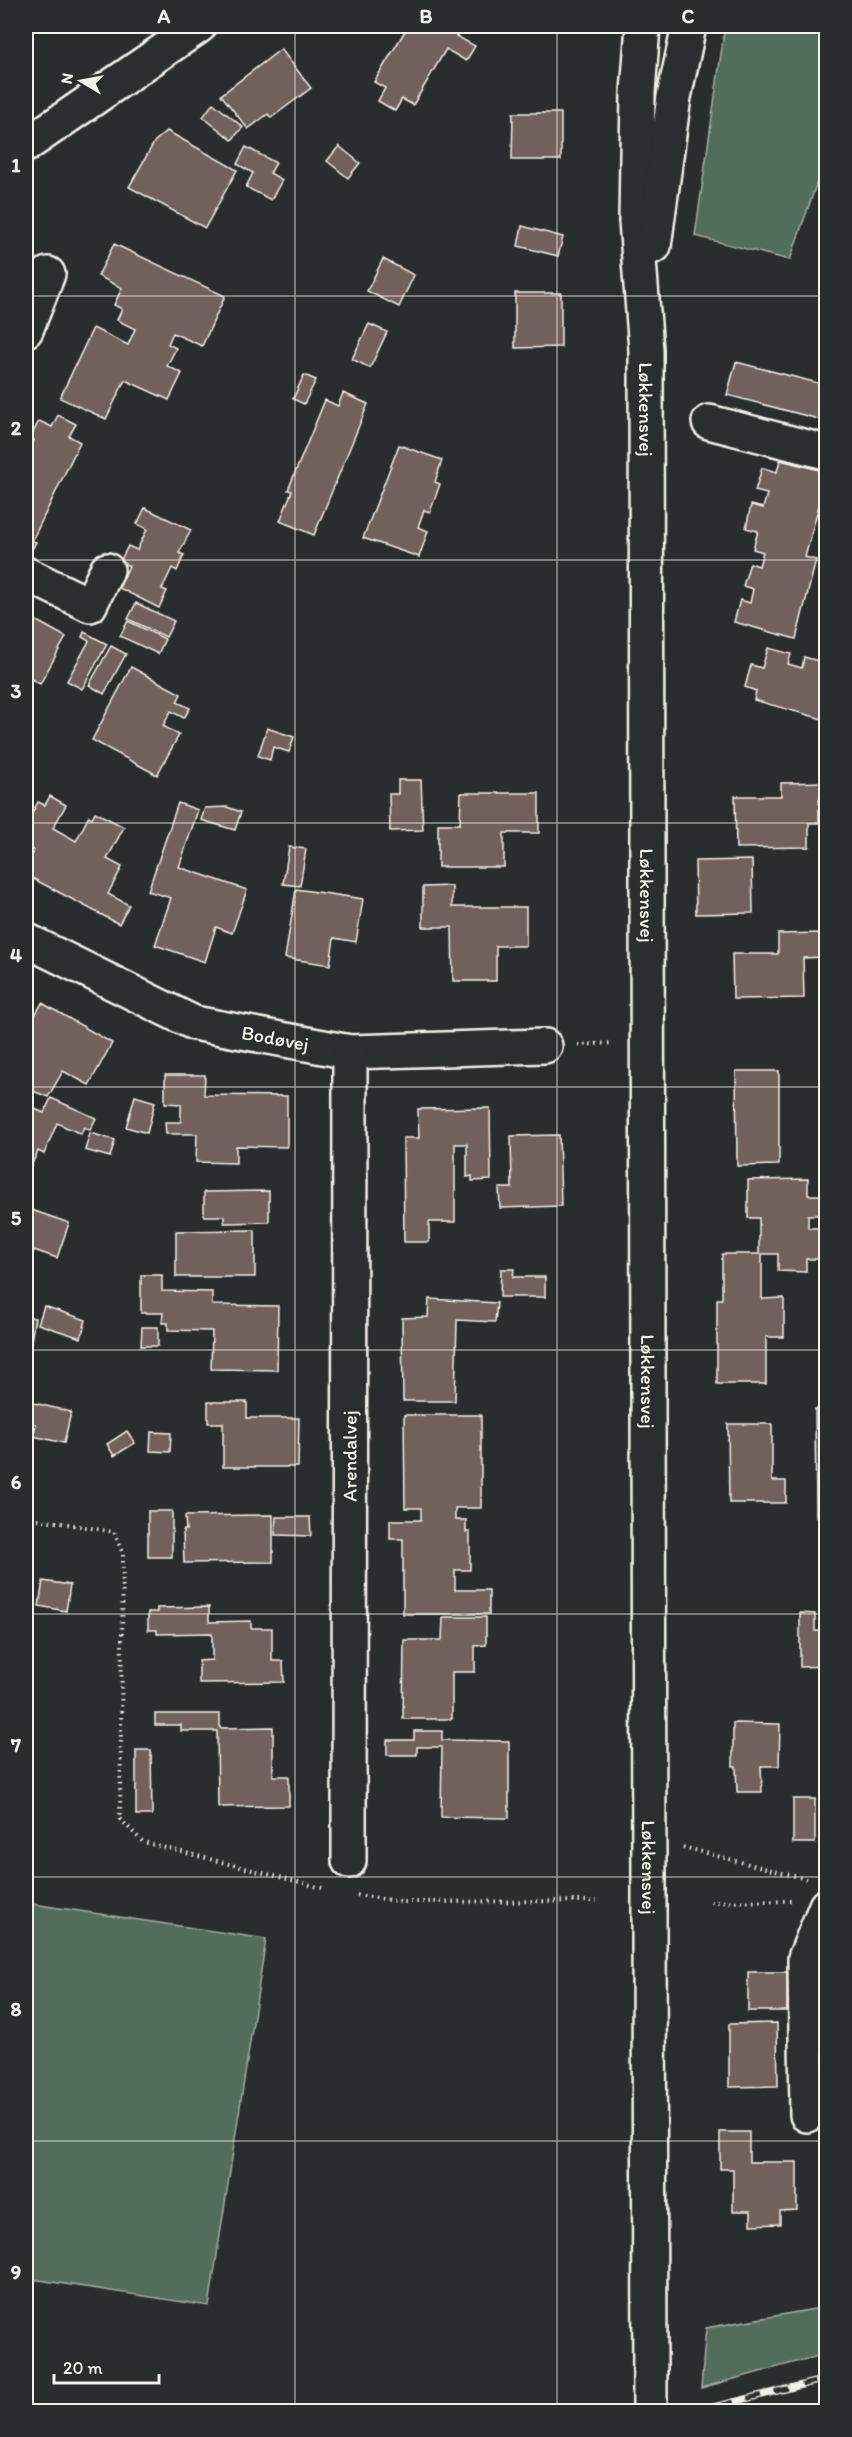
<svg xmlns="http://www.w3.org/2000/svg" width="852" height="2437" font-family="Itim,sans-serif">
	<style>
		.green { fill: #526d5c; stroke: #a3afa2; stroke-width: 1.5 }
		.building { fill: #72605b; stroke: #f4f1e8; stroke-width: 1.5 }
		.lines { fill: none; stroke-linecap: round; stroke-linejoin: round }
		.minor-casing { stroke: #f4f1e8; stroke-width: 38 }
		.major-casing { stroke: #f4f1e8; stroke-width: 38 }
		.path { stroke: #f4f1e8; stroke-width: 4; stroke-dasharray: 1.5 4.5; stroke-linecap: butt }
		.minor { stroke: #2a2d2e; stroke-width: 33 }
		.major { stroke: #2a2d2e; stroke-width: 33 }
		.rail-casing { stroke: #f4f1e8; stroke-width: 7 }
		.rail { stroke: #2a2d2e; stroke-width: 4.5; stroke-dasharray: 14; stroke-linecap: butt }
		.grid { fill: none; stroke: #f4f1e8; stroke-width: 1.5; stroke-opacity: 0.55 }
		.labels { text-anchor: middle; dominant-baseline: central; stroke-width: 6; stroke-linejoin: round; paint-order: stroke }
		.street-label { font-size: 20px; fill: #f4f1e8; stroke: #2a2d2e }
		.neatline { fill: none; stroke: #f4f1e8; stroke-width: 2 }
		.grid-label { font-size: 20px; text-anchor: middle; font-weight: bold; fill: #f4f1e8 }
	</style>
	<rect width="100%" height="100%" fill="#2a2d2e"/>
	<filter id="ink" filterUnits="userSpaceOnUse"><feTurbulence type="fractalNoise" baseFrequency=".0167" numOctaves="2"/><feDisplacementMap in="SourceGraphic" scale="12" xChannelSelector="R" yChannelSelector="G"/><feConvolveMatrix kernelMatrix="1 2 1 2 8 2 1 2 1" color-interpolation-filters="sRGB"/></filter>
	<g filter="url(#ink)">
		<g class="green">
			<path d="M725,26H826V156L790,260L695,236Z"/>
			<path d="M26,1903L266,1939L209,2306L26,2278Z"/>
			<path d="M826,2307V2354L701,2388L706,2328Z"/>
		</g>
		<g class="building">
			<path d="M408,26H462L456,36L475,46L466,61L446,49L413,105L402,99L395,111L378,101L385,88L374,82Z"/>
			<path d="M281,49L311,88L271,118L268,114L248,129L221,95Z"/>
			<path d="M213,103L243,127L232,140L203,117Z"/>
			<path d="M513,113H561V160H512Z"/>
			<path d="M167,131L237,170L205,228L129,187L155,141Z"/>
			<path d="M339,146L360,163L348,178L327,161Z"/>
			<path d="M246,147L276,163L270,173L282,180L271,200L246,187L253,173L237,164Z"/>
			<path d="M522,226L563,237L558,256L518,246Z"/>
			<path d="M114,244L225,296L202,346L173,333L168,344L176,348L167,366L182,373L169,400L125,380L106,419L60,398L93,328L128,345L135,329L117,320L122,309L114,305L122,288L98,276Z"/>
			<path d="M383,259L414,275L399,307L367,291Z"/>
			<path d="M515,293H561V347L515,348Z"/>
			<path d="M369,324L387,332L370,368L352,359Z"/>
			<path d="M736,362L826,385V421L727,395Z"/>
			<path d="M304,375L316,380L304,404L293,399Z"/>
			<path d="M343,393L368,404L314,535L280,521L292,491L288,490L325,400L338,406Z"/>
			<path d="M58,415L76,424L69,436L80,442L32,541L36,542L29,555L26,553V458L34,440L30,438L39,421L52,427Z"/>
			<path d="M399,445L442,460L435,482L440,484L430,512L424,510L418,527L428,531L419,557L363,538Z"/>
			<path d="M780,460L823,471L820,482L825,483L805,557L816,560L796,639L734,622L740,600L750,603L753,589L743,586L750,563L759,566L763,552L753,549L758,531L746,528L751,505L763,508L767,494L755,491L762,468L777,472Z"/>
			<path d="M145,508L191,530L179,553L184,555L177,571L172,568L162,589L167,591L159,608L119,588L129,566L120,562L128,546L137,550L147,529L137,524Z"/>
			<path d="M136,603L174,621L166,637L128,619Z"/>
			<path d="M26,615L66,637L40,684L26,676Z"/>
			<path d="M128,621L165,639L158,654L120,636Z"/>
			<path d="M84,632L107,644L82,689L67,681L89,641L82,637Z"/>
			<path d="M111,646L126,654L104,694L89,685Z"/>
			<path d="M768,648L791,654L788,664L802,668L804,657L826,663V720L754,700L756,691L745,687L751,665L762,668Z"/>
			<path d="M131,667L181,694L177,702L190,708L184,718L171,711L163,726L179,735L157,775L92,740Z"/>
			<path d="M267,728L294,737L289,752L273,747L270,760L258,756Z"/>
			<path d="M398,780H421L423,830L390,831L389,794H398Z"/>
			<path d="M826,782V800H819V823H809V847L736,848L735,796H781V783Z"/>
			<path d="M461,793H539V833H504V867H438V824H460Z"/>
			<path d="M50,796L66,805L53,828L76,841L89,816L92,818L95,812L124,827L107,859L122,867L108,894L129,905L119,924L26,875V868L34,851L26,846V825L38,802L45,805Z"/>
			<path d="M178,803L198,810L179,867L247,890L232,933L216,927L205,962L155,945L171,898L148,891Z"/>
			<path d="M227,807L241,812L235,830L201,820L205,808Z"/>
			<path d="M289,847L306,849L300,886L283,884Z"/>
			<path d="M752,860L753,913L696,914L695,861Z"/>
			<path d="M452,886V907H526V946H496V981H453L452,927H423V887Z"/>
			<path d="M296,889L363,899L356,942L334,938L330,965L285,958Z"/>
			<path d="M824,933V957L803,958L804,998L733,999L732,954H778V934Z"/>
			<path d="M42,1003L112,1043L89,1085L63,1071L48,1097L26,1088V1031Z"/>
			<path d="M736,1071H779V1165L737,1166Z"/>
			<path d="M165,1075H205L204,1095L287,1096V1147L236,1146V1163L196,1162L197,1134H166L165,1122H181V1104L165,1103Z"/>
			<path d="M135,1096L155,1102L147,1133L126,1127Z"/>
			<path d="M51,1098L96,1118L90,1130L84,1127L81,1134L57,1123L44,1154L38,1151L31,1166L26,1163V1105L44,1113Z"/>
			<path d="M490,1108L491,1180L472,1181V1176L467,1177V1144H455V1222H429V1242H404L403,1138H419L418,1109Z"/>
			<path d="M90,1133L115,1140L110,1157L85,1150Z"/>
			<path d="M559,1135L561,1206L500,1208L499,1188H512L511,1136Z"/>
			<path d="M808,1179V1195H823V1215H808V1228H819V1259H806V1272L778,1271V1254H762V1299L784,1298V1337H766V1384H717V1299H722V1254H759V1218H748V1180Z"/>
			<path d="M269,1191V1222L224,1223V1216H204V1192Z"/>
			<path d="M26,1208L69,1223L57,1258L34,1250L26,1274Z"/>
			<path d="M255,1230V1277H176V1231Z"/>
			<path d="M501,1269H514L513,1277H545V1297H500Z"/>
			<path d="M141,1275H162V1291L212,1292V1305L278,1306L277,1370L211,1369L212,1331L168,1330V1323H162L163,1313H141Z"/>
			<path d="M429,1299L497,1303L495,1322L457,1320L455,1401H403L402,1318L428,1317Z"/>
			<path d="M44,1306L86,1320L81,1338L38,1324Z"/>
			<path d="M26,1316L35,1318L29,1353L26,1352Z"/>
			<path d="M142,1327H158V1346H141Z"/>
			<path d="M26,1401L71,1412L64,1443L33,1436L36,1424L26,1422Z"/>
			<path d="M208,1402H247V1418H299L298,1467H223V1423H208Z"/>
			<path d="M815,1409H826V1517H816Z"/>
			<path d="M404,1415H481V1508H455V1520H466V1532H470V1570H455V1590H489V1614H403V1539H390V1520H421V1508H405Z"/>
			<path d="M728,1424H772V1481H786V1503H729Z"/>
			<path d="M127,1431L135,1443L114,1456L107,1444Z"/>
			<path d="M151,1432L171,1433L170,1452L150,1451Z"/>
			<rect x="148" y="1511" width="24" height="46"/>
			<path d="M273,1515V1562L184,1563L183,1530H186L185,1516Z"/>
			<path d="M276,1517H310L311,1536L275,1535Z"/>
			<path d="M43,1581L70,1585L66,1611L39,1606Z"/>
			<path d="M209,1607V1622L251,1621V1628H272V1661H283L284,1682L199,1683V1661L212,1660V1633L157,1634V1630H148V1612H157V1608Z"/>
			<path d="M800,1613L815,1614V1631H826V1666L800,1667Z"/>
			<path d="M443,1617H486V1645L475,1646V1672H452V1719H403L404,1640H442Z"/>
			<path d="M155,1714H220V1728L273,1727V1776H289V1806L218,1807L217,1731H181V1725H155Z"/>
			<path d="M733,1723L780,1724L779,1766H761L762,1792H737L736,1766H733Z"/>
			<path d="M414,1731H442V1740L509,1741V1818L441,1817L442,1747H417V1755H387V1740H414Z"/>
			<path d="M136,1750H151L152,1815H136Z"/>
			<rect x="793" y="1799" width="22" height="44"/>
			<rect x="748" y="1972" width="39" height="39"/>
			<path d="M777,2023L778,2086L729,2087V2024Z"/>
			<path d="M720,2132H749V2162H797V2210L780,2211V2224L751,2225V2211H733V2169H720Z"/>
		</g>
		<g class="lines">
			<defs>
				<g id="minor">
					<path d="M26,145L199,26"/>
					<path d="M26,330L48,274"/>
					<path d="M709,422L826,452"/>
					<path d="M26,574L90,605L107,570"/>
					<path id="s1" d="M26,940L194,1023L350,1052L545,1046"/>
					<path id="s2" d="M349,1861L350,1052"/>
					<path d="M807,2115L805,1958L826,1906"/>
				</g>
				<g id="major">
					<path id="s3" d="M643,26L638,92L636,221L646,350L650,2412"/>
					<path d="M654,246L674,97L689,26"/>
				</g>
			</defs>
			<use href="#minor" class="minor-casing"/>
			<use href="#major" class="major-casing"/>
			<g class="path">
				<path d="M578,1045L612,1043"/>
				<path d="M26,1517L114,1532L123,1554L120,1819L143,1842L326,1889"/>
				<path d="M683,1847L806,1879"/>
				<path d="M357,1895L403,1902L597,1901"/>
				<path d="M711,1902L793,1901"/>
			</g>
			<use href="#minor" class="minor"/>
			<use href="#major" class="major"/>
			<defs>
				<path id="rail" d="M693,2412L826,2379"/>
			</defs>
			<use href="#rail" class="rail-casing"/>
			<use href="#rail" class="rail"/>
		</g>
	</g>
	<path class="grid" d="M295,26V2412M557,26V2412M26,296H826M26,560H826M26,823H826M26,1087H826M26,1350H826M26,1614H826M26,1877H826M26,2141H826"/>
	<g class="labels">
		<g class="street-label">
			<text stroke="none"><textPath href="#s3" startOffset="384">Løkkensvej</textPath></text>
			<text stroke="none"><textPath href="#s3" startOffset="870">Løkkensvej</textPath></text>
			<text stroke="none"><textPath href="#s1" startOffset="270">Bodøvej</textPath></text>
			<text stroke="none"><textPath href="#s3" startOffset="1356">Løkkensvej</textPath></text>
			<text stroke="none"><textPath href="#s2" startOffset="405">Arendalvej</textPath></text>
			<text stroke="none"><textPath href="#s3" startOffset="1842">Løkkensvej</textPath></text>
		</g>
	</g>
	<rect width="852" height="2437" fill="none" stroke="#2a2d2e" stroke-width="66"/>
	<g transform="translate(81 81) rotate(280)" stroke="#2a2d2e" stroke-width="4.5" paint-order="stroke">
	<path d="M0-4.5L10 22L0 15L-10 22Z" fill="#f4f1e8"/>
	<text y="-9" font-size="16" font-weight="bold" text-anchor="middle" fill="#f4f1e8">N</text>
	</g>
	<path d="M54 2374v9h105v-9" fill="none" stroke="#f4f1e8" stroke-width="3"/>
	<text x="63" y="2374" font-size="18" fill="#f4f1e8" stroke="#2a2d2e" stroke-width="4.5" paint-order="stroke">20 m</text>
	<rect x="33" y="33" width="786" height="2371" class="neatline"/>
	<g class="grid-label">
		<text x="164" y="23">A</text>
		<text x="426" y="23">B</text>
		<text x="688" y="23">C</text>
		<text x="16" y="172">1</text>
		<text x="16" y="435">2</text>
		<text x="16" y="698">3</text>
		<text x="16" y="962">4</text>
		<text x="16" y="1225">5</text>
		<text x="16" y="1489">6</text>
		<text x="16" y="1752">7</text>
		<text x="16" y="2016">8</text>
		<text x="16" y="2279">9</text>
	</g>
</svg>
